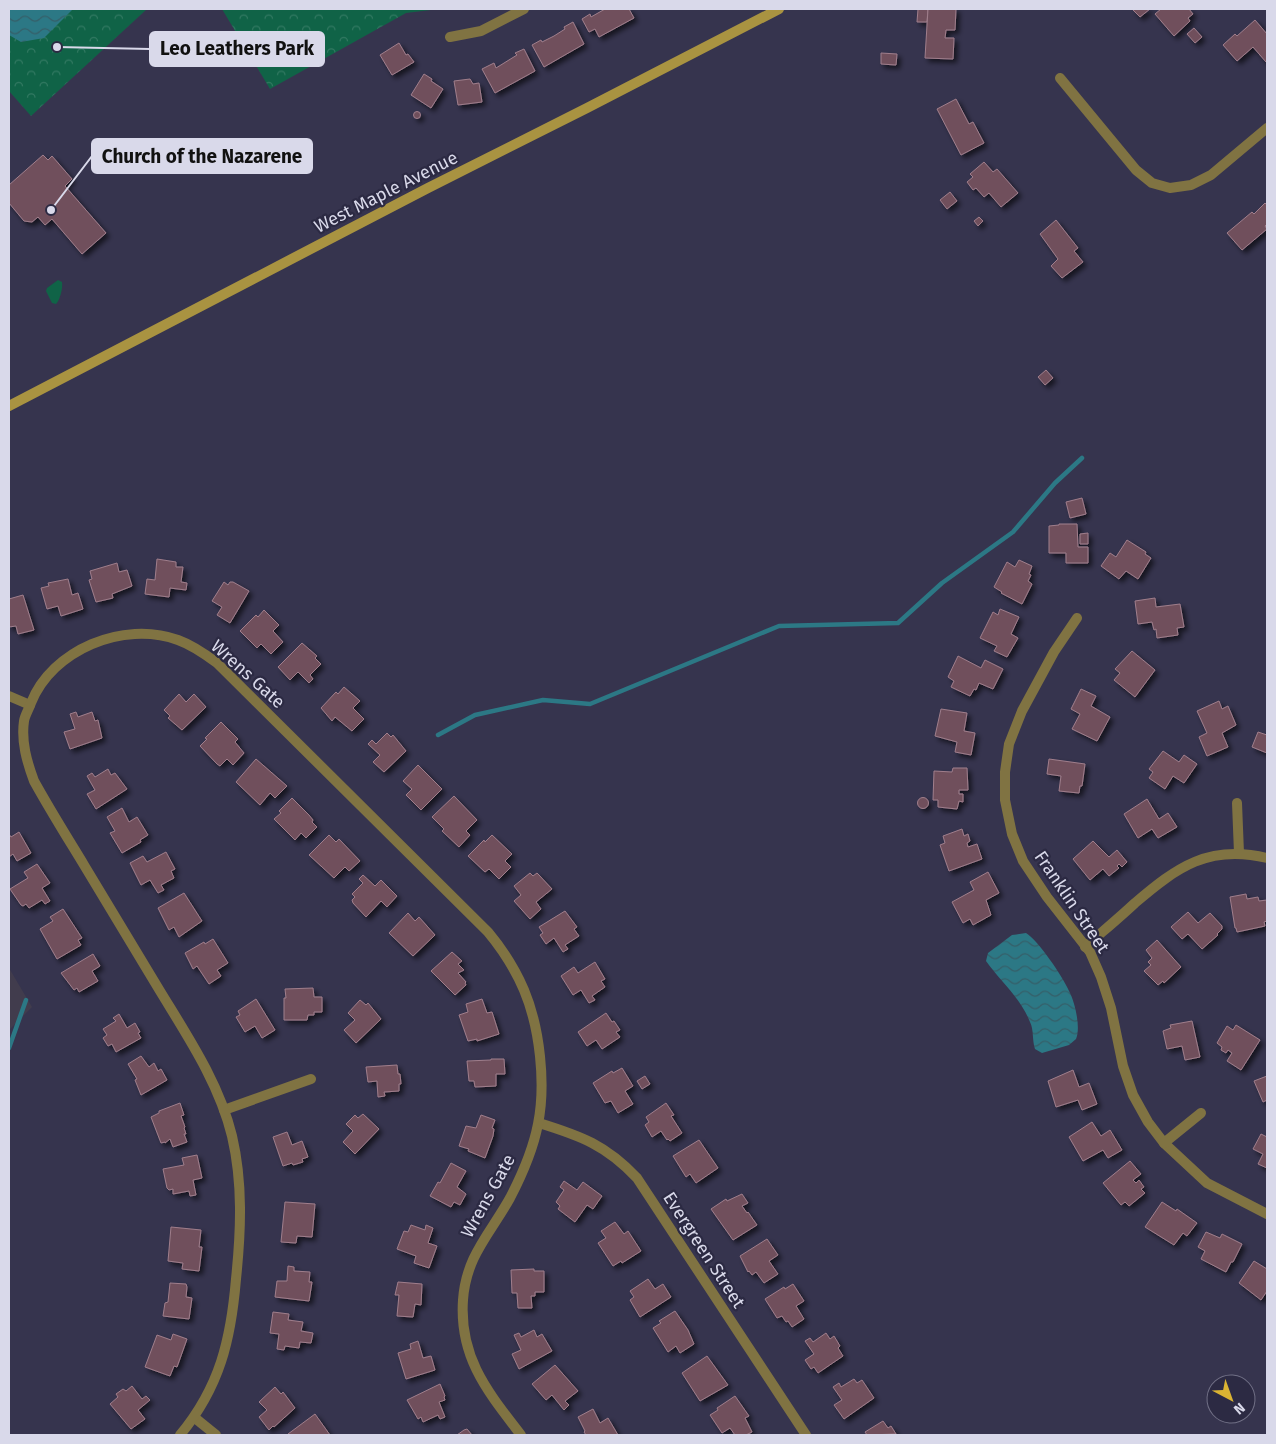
<svg xmlns="http://www.w3.org/2000/svg" width="1276" height="1444" font-family="'Fira Sans',sans-serif">
	<style>
		.commercial { fill: #413c4d }
		.grass { fill: #106347 }
		.park { fill: url(#park-crowns) }
		.water { fill: url(#water-waves) }
		.lines { fill: none; stroke-linecap: round; stroke-linejoin: round }
		.stream { stroke: #2c7885; stroke-width: 4.5 }
		.building { fill: #6f505c; stroke: #a07e8c; filter: url(#shadow) }
		.street { stroke: #807342; stroke-width: 10 }
		.secondary { stroke: #a99341; stroke-width: 10 }
		.labels { text-anchor: middle; dominant-baseline: central; stroke-width: 4.5; stroke-linejoin: round; paint-order: stroke }
		.street-label { font-size: 18px; fill: #d9d9ea; stroke: #2c2a43 }
		.leader { fill: none; stroke: #d9d9ea; stroke-width: 2 }
		.callout-dot { fill: #d9d9ea; stroke: #2c2a43; stroke-width: 2 }
		.callout { fill: #d9d9ea; stroke: #d9d9ea; stroke-width: 2 }
		.callout-label { font-size: 19px; text-anchor: middle; font-weight: bold; fill: #111 }
	</style>
	<defs>
		<pattern id="park-crowns" width="20" height="18" patternUnits="userSpaceOnUse" patternTransform="scale(1.25)"><rect width="20" height="18" fill="#106347"/><path d="M2 6a3 3 0 1 1 6 0M12 15a3 3 0 1 1 6 0" fill="none" stroke="#327962"/></pattern>
		<pattern id="water-waves" width="16" height="10" patternUnits="userSpaceOnUse" patternTransform="scale(1.25)"><rect width="16" height="10" fill="#2c7885"/><path d="M0 5q4-4 8 0t8 0" fill="none" stroke="#355f69"/></pattern>
		<filter id="shadow"><feDropShadow dx="3.5" dy="3.5" stdDeviation="2.5" flood-color="#0009"/></filter>
	</defs>
	<rect width="100%" height="100%" fill="#36344e"/>
	<path class="commercial" d="M9,968L32,1007L9,1030Z"/>
	<path class="grass" d="M58,280L62,282C63,288 60,300 56,304L52,303L46,291L47,288Z"/>
	<g class="park">
		<path d="M9,9H147L31,116L9,91Z"/>
		<path d="M222,9H439L406,13L270,89Z"/>
	</g>
	<g class="water">
		<path d="M9,9H73L44,38L21,42L9,35Z"/>
		<path d="M1026,933C1038,940 1063,977 1069,991C1075,1002 1081,1028 1076,1039L1069,1045L1042,1053L1035,1049C1032,1040 1034,1030 1030,1022C1020,997 1001,982 986,961L988,953L1012,935Z"/>
	</g>
	<g class="lines">
		<g class="stream">
			<path d="M438,735L475,715L543,700L590,704L779,626L898,623L942,583L1013,532L1055,483L1082,458"/>
			<path d="M9,1048L26,1000"/>
		</g>
	</g>
	<g class="building">
		<path d="M605,9H629L634,18L599,37L595,29L589,32L582,19L590,14L591,17Z"/>
		<path d="M918,9H928L927,22H917Z"/>
		<path d="M928,9H956L955,30H946L945,38H954L953,59L925,58Z"/>
		<path d="M1132,9H1150L1140,17Z"/>
		<path d="M1161,9H1189L1193,14L1188,18L1190,21L1174,36L1155,14Z"/>
		<path d="M1255,20L1267,34V60L1266,62L1253,47L1237,61L1223,45L1235,34L1237,36Z"/>
		<path d="M573,22L584,44L544,67L532,45L541,40L542,42L554,36L565,29L564,27Z"/>
		<path d="M1194,28L1202,37L1195,43L1187,34Z"/>
		<path d="M399,43L406,55L408,54L414,62L392,75L380,55Z"/>
		<path d="M524,49L535,71L495,93L482,69L494,63L496,68L517,55L515,53Z"/>
		<path d="M881,53L897,54L896,65L881,64Z"/>
		<path d="M424,74L432,79L431,81L443,89L431,108L411,95Z"/>
		<path d="M470,79L473,84L479,83L482,102L458,105L454,81Z"/>
		<path d="M956,99L969,124L973,122L984,143L961,155L937,109Z"/>
		<circle cx="417" cy="115" r="3.5"/>
		<path d="M43,155L48,160L52,156L72,179L65,186L106,233L82,254L52,219L45,225L38,217L32,222L24,221L9,203V185Z"/>
		<path d="M984,162L993,172L997,169L1018,193L1001,207L989,193L984,197L976,188L973,190L967,182L973,177L970,174Z"/>
		<path d="M950,192L957,201L947,209L940,200Z"/>
		<path d="M1265,203L1267,205V224L1265,226L1267,229L1242,250L1227,233L1252,212L1254,214Z"/>
		<path d="M979,217L983,221L978,226L974,221Z"/>
		<path d="M1056,220L1078,248L1074,251L1083,262L1062,278L1051,266L1058,259L1040,234Z"/>
		<path d="M1046,370L1053,378L1045,385L1038,377Z"/>
		<path d="M1082,498L1086,514L1070,518L1066,502Z"/>
		<path d="M1059,524H1077L1078,547H1088V563H1066V553H1049V526L1059,525Z"/>
		<path d="M1088,533V544H1080V534Z"/>
		<path d="M1127,540L1146,552L1145,554L1151,558L1138,579L1126,571L1119,579L1101,566L1110,553L1116,557Z"/>
		<path d="M157,559L176,562V567H183L181,582L187,583L186,590L170,588L169,597L145,594L147,579L155,580Z"/>
		<path d="M1019,560L1032,566L1029,574L1031,575L1028,581L1032,584L1022,604L1001,593L1002,592L994,587L1007,562L1015,567Z"/>
		<path d="M117,563L119,572L127,570L132,586L112,594L113,598L96,602L89,580L92,579L90,571Z"/>
		<path d="M68,579L72,595L78,593L83,609L61,616L58,606L47,609L41,588L49,586L48,583Z"/>
		<path d="M224,582L228,585L230,582H233L249,591L230,623L217,615L222,607L212,601Z"/>
		<path d="M23,595L34,630L18,634L16,626L9,627V599Z"/>
		<path d="M1155,598L1156,607L1180,604L1184,627L1177,628L1178,635L1157,638L1156,629L1154,630L1152,622L1138,624L1135,601Z"/>
		<path d="M1000,609L1019,617L1011,634L1018,638L1007,657L994,651L997,646L980,638L993,612L998,615Z"/>
		<path d="M264,610L279,625L273,631L283,642L271,654L261,644L257,648L240,631L256,615L258,617Z"/>
		<path d="M302,643L317,656L315,658L321,664L310,675L313,679L309,683L298,672L290,680L278,667Z"/>
		<path d="M1132,651L1155,670L1135,697L1114,680L1120,673L1115,669Z"/>
		<path d="M958,656L981,668L985,660L1003,669L993,689L979,683L976,690L974,689L970,696L951,687L954,681L948,677Z"/>
		<path d="M344,687L360,701L353,708L364,719L352,731L335,717L332,721L321,708L336,692L338,694Z"/>
		<path d="M1081,689L1096,696L1091,706L1110,717L1097,741L1072,729L1080,714L1071,709Z"/>
		<path d="M179,694L186,702L194,694L206,707L182,730L168,718L170,716L164,710Z"/>
		<path d="M1219,701L1222,709L1228,706L1236,725L1222,733L1228,747L1207,756L1199,737L1207,733L1197,711Z"/>
		<path d="M941,709L967,713L964,731L975,733L971,755L955,752L957,742L935,736Z"/>
		<path d="M76,712L78,717L92,712L95,721L98,720L102,738L70,749L64,732L75,729L70,714Z"/>
		<path d="M221,722L238,739L235,742L244,753L233,765L227,759L220,766L217,764L200,746L207,739L205,738Z"/>
		<path d="M1258,732L1267,735V753L1252,747Z"/>
		<path d="M387,733L391,737L393,735L406,751L384,772L373,762L380,755L368,744L372,740L376,744Z"/>
		<path d="M1163,751L1179,762L1184,755L1197,764L1184,783L1173,776L1165,789L1149,778L1153,772L1149,769Z"/>
		<path d="M256,759L287,786L275,798L270,793L260,805L236,782Z"/>
		<path d="M1049,759L1085,764L1082,786H1080L1079,793L1059,791L1061,776L1047,774Z"/>
		<path d="M418,765L442,789L421,810L406,795L412,789L403,781Z"/>
		<path d="M953,768H967L968,790H959V794H963V802L959,801L957,809L938,807V800H933L934,771L952,772Z"/>
		<path d="M108,769L111,775L115,773L127,789L96,809L87,794L95,790L87,776L92,773L95,777Z"/>
		<path d="M454,796L477,820L466,831L470,835L459,847L442,831L444,829L432,817Z"/>
		<circle cx="923" cy="803" r="5.5"/>
		<path d="M292,798L309,815L313,820L312,822L317,827L306,838L301,833L295,840L274,819L281,813L279,811Z"/>
		<path d="M1147,799L1159,819L1168,813L1177,827L1158,838L1152,829L1138,838L1124,814Z"/>
		<path d="M122,808L129,822L137,817L148,835L140,840L141,842L122,853L110,833L115,831L107,817Z"/>
		<path d="M962,829L964,836L968,834L970,841L967,843L968,847L977,844L982,859L949,871L940,845L945,843L943,836Z"/>
		<path d="M19,832L31,853L17,861L13,854L9,857V834L11,837Z"/>
		<path d="M329,835L336,842L339,839L360,861L349,871L345,867L334,878L309,855Z"/>
		<path d="M492,835L512,854L505,861L511,867L499,879L489,869L485,872L468,856L484,840L485,842Z"/>
		<path d="M1093,841L1109,857L1117,850L1127,862L1122,867L1119,864L1117,866L1119,868L1109,876L1103,869L1090,880L1073,859Z"/>
		<path d="M166,852L175,869L171,871L174,878L161,885L164,890L158,893L150,880L141,885L130,863L143,856L147,862Z"/>
		<path d="M37,864L50,883L42,888L50,901L45,904L42,900L29,908L26,904L23,906L21,905L10,889L28,878L24,872Z"/>
		<path d="M988,872L999,893L986,900L991,915L973,925L970,919L963,923L952,902L974,890L970,882Z"/>
		<path d="M530,873L533,876L537,873L539,875L552,889L536,902L541,909L530,919L514,901L521,895L514,886Z"/>
		<path d="M363,875L375,886L381,880L397,896L387,907L381,901L366,917L353,903L352,900L355,897L352,894L363,883L359,879Z"/>
		<path d="M184,893L202,921L179,937L174,927L169,930L158,908Z"/>
		<path d="M1246,894L1247,899L1258,897L1259,901L1267,900V921L1264,922L1265,926L1237,932L1236,928H1235L1230,897Z"/>
		<path d="M63,909L82,938L78,940L81,945L57,959L40,929L53,921L50,917Z"/>
		<path d="M565,911L577,927L574,929L579,936L565,945L568,949L563,952L554,938L546,944L540,935L543,933L539,927Z"/>
		<path d="M1188,912L1198,923L1210,913L1222,926V929L1217,934L1218,935L1202,949L1188,934L1182,939L1171,927Z"/>
		<path d="M408,913L415,921L419,917L435,935L413,956L389,933Z"/>
		<path d="M213,939L228,963L217,970L221,976L209,984L197,966L193,969L185,953L204,942L205,944Z"/>
		<path d="M1157,940L1181,967L1164,983L1163,981L1158,985L1144,971L1151,965L1148,962L1152,958L1146,950Z"/>
		<path d="M452,952L462,961L458,964L464,970L458,973L466,982L465,983L466,985L455,995L431,971Z"/>
		<path d="M93,954L100,966L92,971L98,981L79,992L77,988L74,990L61,973Z"/>
		<path d="M595,962L605,979L601,981L605,987L592,996L595,1000L589,1003L581,990L573,995L561,976L574,967L578,973Z"/>
		<path d="M313,988L314,997H322V1012H314V1015H308L307,1020H284V998H286L285,989Z"/>
		<path d="M256,999L275,1030L262,1038L255,1026L245,1032L236,1017L240,1015L238,1011Z"/>
		<path d="M482,999L487,1013L492,1012L499,1034L477,1041V1039L468,1041L459,1015L468,1012L466,1004Z"/>
		<path d="M360,1000L366,1005L368,1003L381,1019L356,1043L344,1030L355,1020L348,1013Z"/>
		<path d="M606,1013L612,1022L614,1021L620,1030L616,1032L620,1037L602,1049L596,1040L587,1046L578,1032Z"/>
		<path d="M119,1014L127,1028L135,1023L140,1032L138,1033L141,1038L116,1052L112,1044L108,1046L103,1038L107,1035L103,1029L116,1021L113,1018Z"/>
		<path d="M1192,1021L1200,1057L1185,1060L1182,1046L1167,1049L1163,1031L1171,1028L1170,1025Z"/>
		<path d="M1236,1025L1260,1040L1241,1070L1227,1061L1232,1053L1228,1050L1226,1053L1221,1050L1222,1047L1217,1043L1227,1026L1233,1030Z"/>
		<path d="M141,1056L149,1067L154,1063L158,1071L161,1069L167,1080L141,1095L135,1080L137,1079L128,1064Z"/>
		<path d="M491,1059H504L505,1074H496V1086L475,1087L474,1081H469L467,1061L491,1060Z"/>
		<path d="M397,1065L398,1074H400L401,1084H399V1091L384,1092L385,1096L378,1097L377,1081L368,1082L366,1067Z"/>
		<path d="M622,1068L633,1086L625,1091L633,1104L618,1113L611,1101L605,1103L593,1083L612,1071L613,1073Z"/>
		<path d="M1073,1070L1079,1087L1089,1083L1097,1104L1082,1110L1078,1100L1056,1107L1048,1081Z"/>
		<path d="M645,1076L650,1084L642,1089L637,1081Z"/>
		<path d="M1267,1076V1100L1263,1102L1254,1081Z"/>
		<path d="M180,1103L184,1115L181,1116L185,1127L184,1128L186,1134H184L187,1142L173,1147L170,1139L165,1143V1142L161,1143L151,1117L159,1113V1111Z"/>
		<path d="M666,1103L674,1115L671,1116L682,1133L670,1141L668,1139L667,1140L661,1131L652,1137L645,1125L649,1122L646,1117Z"/>
		<path d="M363,1114L379,1129L355,1154L343,1142L353,1131L346,1124L355,1115L358,1118Z"/>
		<path d="M481,1115L495,1120L492,1128L494,1129L493,1136L485,1158L468,1151L469,1149L459,1146L466,1126L476,1128Z"/>
		<path d="M1092,1122L1101,1136L1110,1130L1122,1150L1108,1158L1103,1150L1083,1161L1069,1137Z"/>
		<path d="M287,1132L292,1145L302,1141L308,1157L302,1159L303,1162L293,1165L292,1163L283,1166L273,1137Z"/>
		<path d="M1261,1134L1267,1137V1168L1258,1164L1263,1154L1253,1149Z"/>
		<path d="M699,1140L718,1168L696,1183L690,1174L686,1177L673,1156Z"/>
		<path d="M197,1155L202,1178L193,1180L196,1195L190,1196L189,1191L173,1194V1189L169,1190L167,1188L163,1169L184,1165L182,1158Z"/>
		<path d="M1130,1161L1141,1174L1133,1180L1136,1183L1139,1180L1144,1187L1141,1189L1145,1193L1129,1206L1125,1202L1121,1205L1103,1183Z"/>
		<path d="M451,1163L466,1171L457,1187L466,1194L460,1205L454,1202L451,1207L430,1196L438,1182L440,1183Z"/>
		<path d="M564,1181L577,1190L583,1182L602,1196L593,1209L587,1205L575,1222L558,1209L560,1206L556,1202L564,1190L560,1187Z"/>
		<path d="M742,1194L748,1203L742,1206L747,1213L748,1212L757,1225L733,1240L711,1209L726,1199L727,1201Z"/>
		<path d="M285,1202L315,1204L312,1237L297,1236L296,1243L281,1242Z"/>
		<path d="M1162,1202L1176,1211L1177,1209L1197,1223L1187,1236L1183,1233L1174,1245L1145,1227Z"/>
		<path d="M615,1222L624,1234L628,1231L641,1251L622,1263L621,1261L613,1266L598,1243L606,1238L601,1231Z"/>
		<path d="M411,1225L425,1230L426,1225L433,1228L428,1243L437,1246L429,1268L414,1263L416,1256L397,1249L404,1231L408,1232Z"/>
		<path d="M171,1227L201,1230L199,1247H202L199,1271L182,1269L183,1263L168,1261Z"/>
		<path d="M1206,1232L1220,1238L1222,1234L1242,1244L1233,1262H1231L1226,1272L1201,1259L1205,1251L1198,1247Z"/>
		<path d="M767,1239L778,1255L769,1261L778,1274L764,1283L756,1272L752,1275L749,1271L748,1272L740,1256Z"/>
		<path d="M1254,1261L1267,1269V1291L1261,1300L1239,1283Z"/>
		<path d="M288,1266L294,1267V1271L310,1272L309,1282H312L309,1301L275,1297L277,1281H287Z"/>
		<path d="M534,1269V1271H544V1292H535V1296H531L532,1308H518L517,1293H512L511,1270Z"/>
		<path d="M648,1279L655,1289L663,1284L671,1297L640,1317L630,1300L634,1297L630,1291Z"/>
		<path d="M398,1282L422,1284L421,1305L415,1304L413,1317L397,1316L399,1295H395Z"/>
		<path d="M170,1283L186,1284L187,1287L186,1297L192,1298L189,1319L163,1316L165,1303L168,1302Z"/>
		<path d="M793,1284L804,1301L796,1306L804,1319L792,1327L788,1321L786,1322L782,1316L777,1318L765,1299L784,1287L785,1289Z"/>
		<path d="M675,1311L688,1330L694,1344L680,1353L676,1346L668,1352L653,1328L661,1323L659,1321Z"/>
		<path d="M273,1312L289,1314L288,1320L303,1322L301,1331L313,1333L311,1343L300,1342L299,1348L285,1346L284,1350L277,1349L279,1334L270,1333Z"/>
		<path d="M534,1330L537,1337L542,1334L552,1351L519,1369L512,1354L521,1350L514,1335L519,1333L521,1337Z"/>
		<path d="M826,1333L830,1339L834,1336L840,1346L838,1348L843,1356L818,1373L814,1367L811,1369L805,1360L814,1354L805,1341L810,1338L813,1342Z"/>
		<path d="M173,1334L187,1339L177,1367L174,1366L170,1376L145,1367L157,1335L171,1340Z"/>
		<path d="M418,1341L423,1358L431,1356L435,1370L406,1379L398,1353L411,1349L410,1344Z"/>
		<path d="M707,1356L728,1385L700,1401L682,1373Z"/>
		<path d="M555,1365L578,1391L565,1401L569,1405L564,1410L552,1395L546,1400L532,1384Z"/>
		<path d="M854,1379L857,1383L862,1380L874,1398L844,1419L834,1405L842,1400L833,1387L839,1383L841,1387Z"/>
		<path d="M440,1384L445,1396L444,1397L445,1400L439,1402L445,1417L440,1419L438,1415L423,1422L421,1417L418,1419L407,1400Z"/>
		<path d="M132,1386L142,1399L146,1396L150,1400L138,1410L145,1419L131,1429L110,1404L118,1397L116,1394L123,1389L126,1391Z"/>
		<path d="M275,1387L281,1394L283,1392L295,1408L274,1427L273,1426L269,1430L259,1417L267,1410L259,1402Z"/>
		<path d="M735,1396L749,1416L745,1418L752,1432L746,1435H735L730,1428L722,1433L710,1415L718,1410L717,1408Z"/>
		<path d="M593,1409L600,1423L608,1418L618,1435H586L584,1432L585,1431L578,1417Z"/>
		<path d="M315,1414L330,1435H289L288,1434Z"/>
		<path d="M883,1421L888,1428L891,1426L896,1434L867,1435L865,1432Z"/>
		<path d="M467,1429L472,1435H457L464,1430Z"/>
	</g>
	<g class="lines">
		<g class="street">
			<path d="M450,37L481,31L524,9"/>
			<path d="M1060,78L1136,170L1152,183L1170,188L1191,185L1211,175L1267,128"/>
			<path d="M1077,618L1054,652L1022,711L1009,744L1005,772V800L1012,834L1023,861L1047,897L1090,952L1101,977L1111,1008L1123,1066L1133,1095L1148,1122L1164,1143L1207,1183L1267,1214"/>
			<path d="M9,696L30,705"/>
			<path d="M1237,803L1239,853"/>
			<path d="M1085,947C1102,932 1119,918 1135,903C1177,867 1209,844 1267,858"/>
			<path d="M224,1110L311,1079"/>
			<path d="M539,1123C581,1136 606,1145 637,1178L806,1435"/>
			<path d="M1164,1143L1201,1113"/>
			<path d="M195,1418L216,1435"/>
			<path d="M180,1435C220,1387 231,1339 236,1279C241,1231 243,1183 232,1136C219,1083 188,1037 160,991C135,949 109,907 84,865C67,837 50,810 34,781C27,762 21,742 24,721C25,715 29,709 31,703C52,650 123,620 178,640C192,645 205,654 217,663L488,932C503,950 515,969 524,990C540,1028 546,1084 538,1124C533,1150 522,1175 510,1198C490,1234 466,1256 463,1300C459,1358 488,1392 521,1435"/>
		</g>
		<path class="secondary" d="M9,406L428,188L587,108L779,9"/>
	</g>
	<g class="labels">
		<g class="street-label">
			<text transform="translate(386 192) rotate(-27)">West Maple Avenue</text>
			<text transform="translate(248 674) rotate(42)">Wrens Gate</text>
			<text transform="translate(1072 902) rotate(56)">Franklin Street</text>
			<text transform="translate(488 1196) rotate(-61)">Wrens Gate</text>
			<text transform="translate(704 1250) rotate(57)">Evergreen Street</text>
		</g>
	</g>
	<path class="leader" d="M57 47L150 49M51 210L92 156"/>
	<g class="callout-dot">
		<circle cx="57" cy="47" r="5"/>
		<circle cx="51" cy="210" r="5"/>
	</g>
	<g class="callout">
		<rect x="150" y="32" width="174" height="34" rx="5"/>
		<rect x="92" y="139" width="220" height="34" rx="5"/>
	</g>
	<g class="callout-label">
		<text x="237" y="55">Leo Leathers Park</text>
		<text x="202" y="163">Church of the Nazarene</text>
	</g>
	<rect width="1276" height="1444" fill="none" stroke="#d9d9ea" stroke-width="20"/>
	<g transform="translate(1231 1399) rotate(139)"><circle r="24" fill="#2c2a43" stroke="#717086"/>
	<path d="M0-4L9 19L0 12L-9 19Z" fill="#dab333"/>
	<text y="-8" font-size="14" font-weight="bold" text-anchor="middle" fill="#d9d9ea">N</text>
	</g>
</svg>
